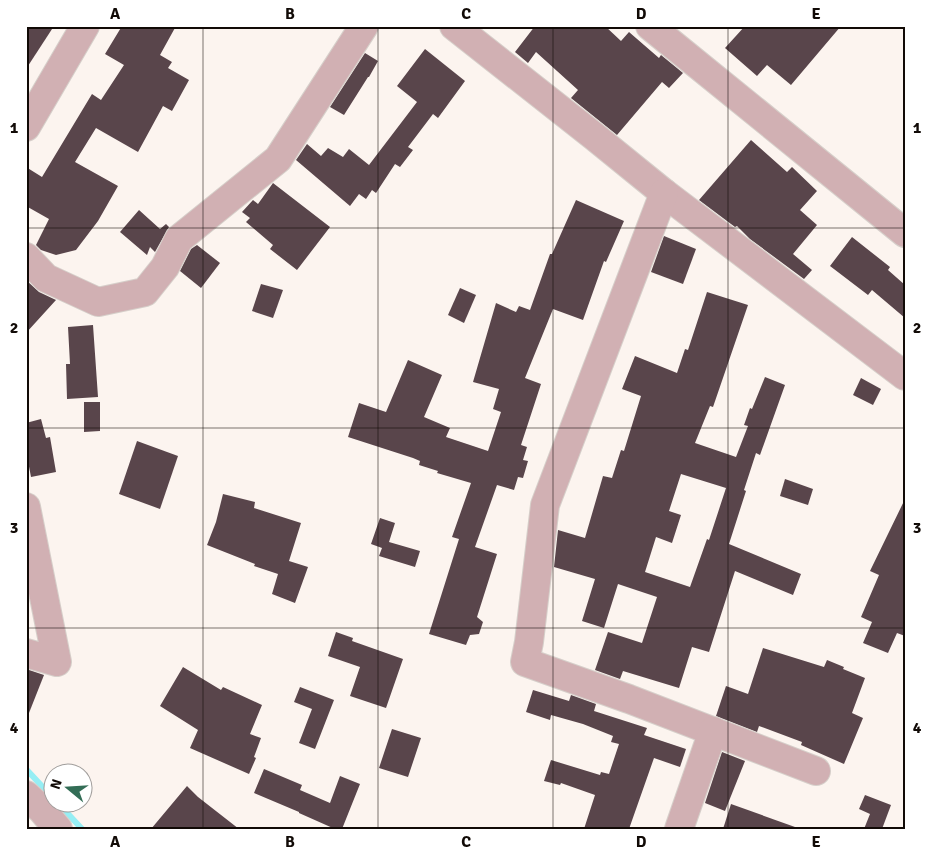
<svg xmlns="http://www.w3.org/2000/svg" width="931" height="855" font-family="Signika,sans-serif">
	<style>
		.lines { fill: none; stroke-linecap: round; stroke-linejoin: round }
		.stream { stroke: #96eef4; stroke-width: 6 }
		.building { fill: #59454b; fill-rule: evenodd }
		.minor-casing { stroke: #d6cfca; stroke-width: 30 }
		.minor { stroke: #d1b0b3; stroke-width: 28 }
		.grid { fill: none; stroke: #110a06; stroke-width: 1; stroke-opacity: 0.55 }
		.neatline { fill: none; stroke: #110a06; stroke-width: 2 }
		.grid-label { font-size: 16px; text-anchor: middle; font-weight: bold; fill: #110a06 }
	</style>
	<rect width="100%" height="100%" fill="#fcf4ef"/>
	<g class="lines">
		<g class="stream">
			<path d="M26,769L52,797"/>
			<path d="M57,802L82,829"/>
		</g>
	</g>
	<g class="building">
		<path d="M26,26H54L26,69Z"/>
		<path d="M122,26H176L160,55L172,62L168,68L189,80L172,111L163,106L138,152L96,128L75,162L118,186L98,221L76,250L56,255L41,250L36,245L49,219L26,206V167L42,177L92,94L101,100L124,65L105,54Z"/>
		<path d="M535,26H605L621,41L629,32L659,58L661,55L683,73L669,88L662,82L617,135L571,98L578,90L536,52L528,63L515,52Z"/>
		<path d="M745,26H841L791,85L767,65L757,76L725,48Z"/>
		<path d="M425,49L465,81L438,118L433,114L408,147L413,150L400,167L395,164L376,193L372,190L366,199L359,194L350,206L296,160L307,144L321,156L328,148L343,157L349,149L369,165L417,102L397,86Z"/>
		<path d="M365,53L378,61L369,77H368L344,115L330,107Z"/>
		<path d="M751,140L787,172L792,167L817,191L800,210L817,225L793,254L812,270L804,279L750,239L737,226L735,227L699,200Z"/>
		<path d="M273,183L330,227L297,270L270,249L273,245L246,222L250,218L242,212L253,200L258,204Z"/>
		<path d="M576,200L624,221L606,262L604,261L583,320L553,309L525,378L541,384L521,445L527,447L523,460L528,461L523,478L518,477L514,490L497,485L475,547L497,554L477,617L483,622L479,634L470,635L466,645L429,634L459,539L452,537L471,483L437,473L438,471L419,465L420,461L413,458L348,437L359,403L386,412L408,360L442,375L424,417L450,428L446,437L488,451L501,412L493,409L499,389L473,382L496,303L516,312L519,306L530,310L550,254H552Z"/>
		<path d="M139,210L160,229L166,224L169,227L155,252L150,247L147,255L120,232Z"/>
		<path d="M664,236L696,249L683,284L651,272Z"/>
		<path d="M852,237L890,267L888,270L905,285V318L872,290L868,295L830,266Z"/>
		<path d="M197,245L220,263L201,288L180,271L191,249Z"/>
		<path d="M26,280L39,292L56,300L26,333Z"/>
		<path d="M261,284L283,290L273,318L252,311Z"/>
		<path d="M460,288L476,295L464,323L448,315Z"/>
		<path d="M707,292L748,305L713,407L710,406L695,443L736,457L748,426L744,425L750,408L752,409L765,377L785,385L760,455L756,453L744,490L746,491L729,544L801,574L793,595L735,571L709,652L692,647L679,688L623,671L620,679L595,670L608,632L642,643L657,597L618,584L604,628L582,621L595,579L554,567L558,530L585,538L603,476L612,478L621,450L624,451L641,396L622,389L635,356L677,373L685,349L688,350ZM681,474L726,488L709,540L707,539L690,587L645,572L656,537L672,543L681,515L669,511Z"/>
		<path d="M93,325L98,397L67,399L66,364H70L68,327Z"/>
		<path d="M861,378L881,389L873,405L853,395Z"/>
		<path d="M84,402H100V431L84,432Z"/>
		<path d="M41,419L46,438L50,437L56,472L31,477L26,451V423Z"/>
		<path d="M137,441L178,456L160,509L119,494Z"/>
		<path d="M785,479L813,489L808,505L780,496Z"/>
		<path d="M223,494L255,502L254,508L301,523L289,561L308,567L295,603L272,594L278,574L254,566L255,564L207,545L216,522Z"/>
		<path d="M905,499V636L897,633L888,653L863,643L872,622L861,617L879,575L870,571Z"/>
		<path d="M380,518L395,523L389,542L420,551L415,567L379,556L382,548L371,544Z"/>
		<path d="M336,632L353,638L352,641L403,659L386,708L350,696L360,667L328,656Z"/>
		<path d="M763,648L824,667L827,660L844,667L843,669L865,678L852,713L863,718L844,764L801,745L802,742L759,726L757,732L716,716L726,686L748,694Z"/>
		<path d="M183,667L221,690L223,687L262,705L250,734L261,738L254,757L256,758L249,774L190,748L198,730L160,706Z"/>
		<path d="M26,669L44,675L27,718H26Z"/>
		<path d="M300,687L334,700L315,749L299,743L312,709L294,702Z"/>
		<path d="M533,690L569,701L571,695L596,704L594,711L647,728L644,735L686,749L680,767L654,758L629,829H584L595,795L561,783L560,785L544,781L551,760L600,775L601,772L609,774L619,744L611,742L613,736L583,724L551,715L550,720L526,712Z"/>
		<path d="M392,729L421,738L408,777L379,768Z"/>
		<path d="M722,752L745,761L725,811L705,803Z"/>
		<path d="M264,769L302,785L300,790L330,803L340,776L360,784L342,829H335L299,813V812L254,793Z"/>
		<path d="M187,786L198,797L239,829H151Z"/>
		<path d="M865,795L891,805L882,829H864L870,814L859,809Z"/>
		<path d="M731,804L795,827V829H723Z"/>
	</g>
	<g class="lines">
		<defs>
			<g id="minor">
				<path d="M454,26L595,137L664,193L905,376"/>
				<path d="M650,26L905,233"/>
				<path d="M26,127L85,26"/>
				<path d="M664,193L545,505L529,642L525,662L629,699L816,771"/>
				<path d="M26,257L46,278L98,302L145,292L165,267L179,239L278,159L364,26"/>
				<path d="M26,507L57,662L26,653"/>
				<path d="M26,795L42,810L58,829"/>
				<path d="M679,829L713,731"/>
			</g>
		</defs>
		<use href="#minor" class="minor-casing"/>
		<use href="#minor" class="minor"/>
	</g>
	<path class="grid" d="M203,26V829M378,26V829M553,26V829M728,26V829M26,228H905M26,428H905M26,628H905"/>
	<rect width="931" height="855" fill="none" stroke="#ffffff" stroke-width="55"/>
	<g transform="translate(68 788) rotate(288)"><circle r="24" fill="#ffffff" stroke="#a09d9b"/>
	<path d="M0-4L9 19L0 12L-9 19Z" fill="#336d56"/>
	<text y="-8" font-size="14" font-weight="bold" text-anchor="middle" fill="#110a06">N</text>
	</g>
	<rect x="28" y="28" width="876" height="800" class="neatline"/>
	<g class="grid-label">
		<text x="115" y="19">A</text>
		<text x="290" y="19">B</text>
		<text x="466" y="19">C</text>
		<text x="641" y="19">D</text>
		<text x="816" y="19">E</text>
		<text x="14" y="133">1</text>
		<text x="917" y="133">1</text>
		<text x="14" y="333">2</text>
		<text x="917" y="333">2</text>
		<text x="14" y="533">3</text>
		<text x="917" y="533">3</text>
		<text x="14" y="733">4</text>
		<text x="917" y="733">4</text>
		<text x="115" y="847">A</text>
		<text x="290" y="847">B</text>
		<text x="466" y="847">C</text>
		<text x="641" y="847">D</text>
		<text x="816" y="847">E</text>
	</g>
</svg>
